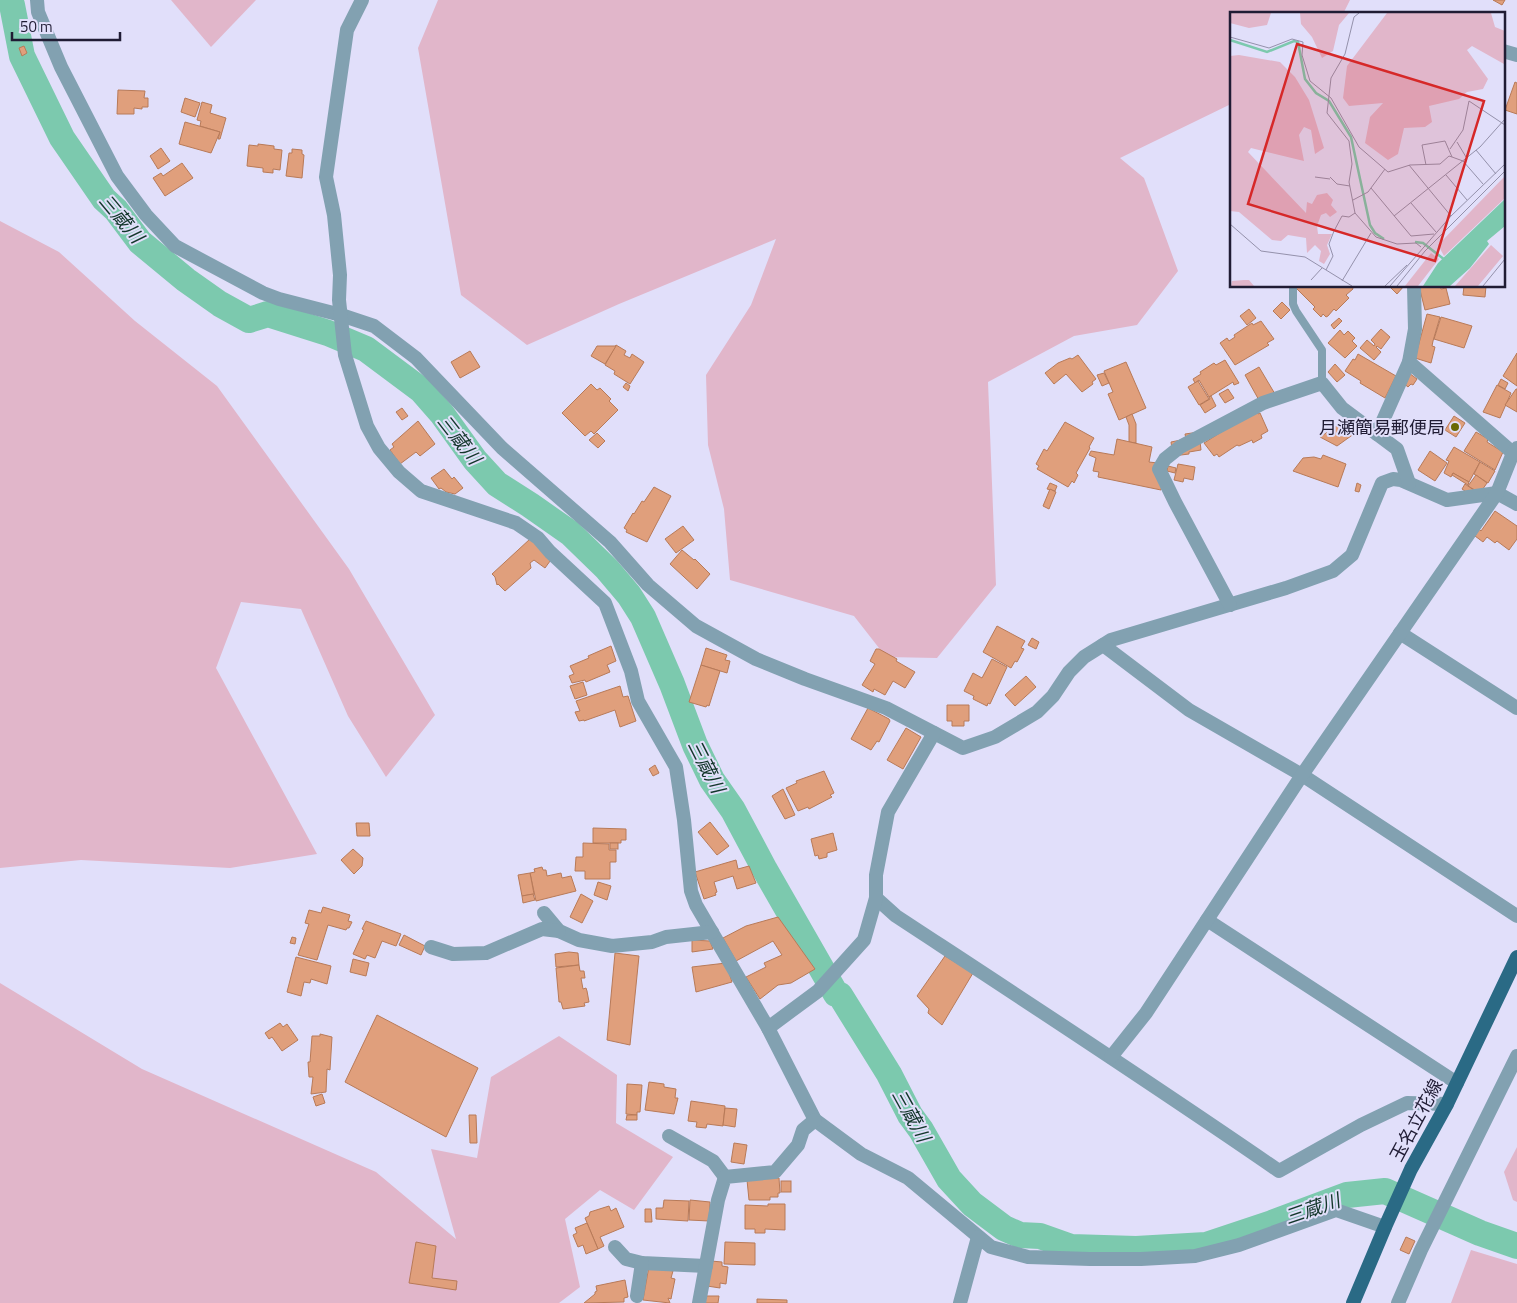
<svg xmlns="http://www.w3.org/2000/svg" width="1517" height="1303" font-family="'Titillium Web','Noto Sans JP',sans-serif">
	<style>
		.green { fill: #e1b6ca }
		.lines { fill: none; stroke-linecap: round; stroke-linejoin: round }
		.river { stroke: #7cc9ae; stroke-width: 26 }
		.building { fill: #e09f7c; stroke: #b87a58 }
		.service { stroke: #82a1b1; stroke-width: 8 }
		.minor { stroke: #82a1b1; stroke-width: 14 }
		.primary { stroke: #2a6a85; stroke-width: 14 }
		.poi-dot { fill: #696904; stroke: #e1dffa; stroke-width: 2 }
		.labels { text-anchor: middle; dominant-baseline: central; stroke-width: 4; stroke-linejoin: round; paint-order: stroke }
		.poi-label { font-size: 18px; fill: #201c34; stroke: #e1dffa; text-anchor: end }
		.street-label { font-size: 18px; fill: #201c34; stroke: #e1dffa }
		.water-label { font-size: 19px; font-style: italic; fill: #12362a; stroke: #e1dffa }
		.inset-river { fill: none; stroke: #7cc9ae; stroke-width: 2.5 }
		.inset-road { fill: none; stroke: #9491ab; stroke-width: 1 }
		.view { fill: #d62828; fill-opacity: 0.15; stroke: #d62828; stroke-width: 2.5 }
		.inset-edge { fill: none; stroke: #201c34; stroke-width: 2.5 }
	</style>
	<rect width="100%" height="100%" fill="#e1dffa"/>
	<g class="green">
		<path d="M171,0H256L211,47Z"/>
		<path d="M438,0H1350L1343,14H1231V104L1120,158L1144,178L1178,271L1137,325L1074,336L988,382L996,585L937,658L886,657L854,616L730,580L724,509L708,445L706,375L751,305L776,239L619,304L527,345L461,295L418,48Z"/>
		<path d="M0,221L59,252L135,321L217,386L349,569L435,715L386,777L348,716L301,609L241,602L216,668L317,854L230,868L81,860L0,868Z"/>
		<path d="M0,983L142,1069L376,1172L456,1239L431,1149L477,1158L491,1077L559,1036L617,1075L616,1123L673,1157L634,1210L600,1190L565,1219L580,1287L559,1303H0Z"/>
		<path d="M1517,1147V1202L1513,1200L1504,1172Z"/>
		<path d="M1471,1250L1517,1264V1303H1451Z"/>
	</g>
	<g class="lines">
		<path class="river" d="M9,0L12,5L22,56L62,138L104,199L116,210L140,242L186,280L220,304L249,320L268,314L328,333L366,349L421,390L442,414L475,460L497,484L530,505L570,533L607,569L629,595L643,617L672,684L695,745L712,780L733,810L765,870L836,994L840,995L889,1074L910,1115L921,1130L949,1179L972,1204L1004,1228L1020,1235L1040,1236L1071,1247L1136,1249L1206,1245L1272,1223L1347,1195L1385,1191L1480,1233L1517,1246"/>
	</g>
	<g class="building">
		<path d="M1493,0H1505L1502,5Z"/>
		<path d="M24,46L27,53L22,56L19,48Z"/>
		<path d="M1515,82L1517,83V114L1505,110Z"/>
		<path d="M118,90L145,91L144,98H148V107H142V109L134,108V114H117Z"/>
		<path d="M185,98L200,103L195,117L181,112Z"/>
		<path d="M202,102L212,105L210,113L226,118L220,139H218L220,132L200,126L201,121L197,120Z"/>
		<path d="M185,122L220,132L211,153L179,144Z"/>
		<path d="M258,144L274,146V149L282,150L280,170L273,169V173L263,172V168L247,166L249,145L258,146Z"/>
		<path d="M161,148L170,161L158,169L150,156Z"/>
		<path d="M292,149L302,150V154L304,155L302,178L286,176L289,153H292Z"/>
		<path d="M182,163L193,178L165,196L153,178L161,173L163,176Z"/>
		<path d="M1298,286H1352L1353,289L1346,295L1349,298L1336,311L1334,309L1328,316L1326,317L1323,314L1321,317L1313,309L1315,307L1296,288Z"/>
		<path d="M1389,286H1404L1397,294Z"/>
		<path d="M1419,286H1440L1441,289L1446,288L1450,304L1425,310Z"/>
		<path d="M1464,286H1486L1485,297L1463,295Z"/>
		<path d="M1282,302L1290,310L1281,319L1273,311Z"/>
		<path d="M1249,309L1256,318L1247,325L1240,316Z"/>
		<path d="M1427,314L1440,317L1433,341L1432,346L1435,347L1431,363L1415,358Z"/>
		<path d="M1441,317L1472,326L1464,348L1434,339Z"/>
		<path d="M1339,318L1342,321L1334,329L1331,325Z"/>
		<path d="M1261,321L1274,339L1267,343L1269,345L1235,365L1220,343L1227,338L1229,341L1235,337L1234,335L1252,323L1253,325Z"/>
		<path d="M1381,329L1390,337L1381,349L1377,346L1376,347L1381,352L1374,360L1360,348L1367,340L1374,346L1375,344L1371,340Z"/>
		<path d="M1340,330L1344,335L1348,331L1355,338L1352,341L1357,346L1345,358L1328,343Z"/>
		<path d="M616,345L626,351L624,355L630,358L632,354L644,362L630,384L614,374L615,371L605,365Z"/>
		<path d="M597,346H616L605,364L591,356Z"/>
		<path d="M470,351L480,367L460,378L451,362Z"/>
		<path d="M1517,353V386L1503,376Z"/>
		<path d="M1358,354L1396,376L1385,398L1360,383L1361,381L1345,371L1353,359L1355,360Z"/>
		<path d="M1078,355L1096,379L1092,382L1093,384L1082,392L1066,374L1054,384L1045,373L1058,363L1070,358L1072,359Z"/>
		<path d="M1225,360L1239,383L1234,385L1233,382L1209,397L1199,380L1195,383L1193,379L1201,374L1200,372L1214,363L1216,365Z"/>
		<path d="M1126,362L1146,408L1119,420L1108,394L1113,392L1104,371Z"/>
		<path d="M1335,364L1345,375L1337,382L1328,372Z"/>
		<path d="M1259,367L1275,394L1260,402L1245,375Z"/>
		<path d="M1104,373L1109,383L1102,386L1097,375Z"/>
		<path d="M1409,373L1417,379L1413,385L1411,384L1408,387L1402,382Z"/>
		<path d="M1501,379L1508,383L1505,389L1498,385Z"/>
		<path d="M1198,381L1209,399L1199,405L1188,387Z"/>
		<path d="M626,383L630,386L628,391L623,387Z"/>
		<path d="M591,384L597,390L600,388L611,399L609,401L618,410L594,434L591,431L585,436L562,413Z"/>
		<path d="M1497,385L1511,393L1500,418L1483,412Z"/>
		<path d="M1228,389L1234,398L1225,403L1219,394Z"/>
		<path d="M1516,389H1517V412L1505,405Z"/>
		<path d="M1211,396L1216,406L1205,413L1200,405L1210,399L1209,397Z"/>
		<path d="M402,408L408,416L402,420L396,412Z"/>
		<path d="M1256,410L1258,414L1260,413L1268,431L1261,435L1262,438L1253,443L1252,440L1239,446L1237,445L1219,457L1217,454L1214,456L1204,443Z"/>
		<path d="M1132,414L1136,424V443L1129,442V425L1126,417Z"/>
		<path d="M1454,416L1465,423L1456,437L1445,430Z"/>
		<path d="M1349,418L1358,431L1337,446L1320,437Z"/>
		<path d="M418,421L435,444L420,456L416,452L400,464L390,450L394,447L392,444Z"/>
		<path d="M1065,422L1094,438L1089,447L1090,448L1076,473L1078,475L1074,483L1072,481L1068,487L1037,469L1039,466L1036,464L1044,449L1047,451Z"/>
		<path d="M1199,432L1201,450L1189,452V454L1173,456L1171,442L1186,439L1185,434Z"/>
		<path d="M1476,432L1488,439L1487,442L1503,452L1495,470L1464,451Z"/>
		<path d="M597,433L605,441L598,448L589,440Z"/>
		<path d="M1117,439L1152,447L1149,462L1166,464L1161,490L1098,477L1099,472L1093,471L1096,458L1089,455L1091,451L1114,455Z"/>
		<path d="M1454,447L1480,462L1469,482L1453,473L1451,477L1444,473L1449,461L1446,460Z"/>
		<path d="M1430,451L1447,463L1435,481L1418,470Z"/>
		<path d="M1323,455L1346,464L1338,487L1293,471L1303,458L1314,457L1321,459Z"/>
		<path d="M1480,462L1495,471L1488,483L1474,474Z"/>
		<path d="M1178,464L1195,467L1193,480L1184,478L1183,482L1174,480Z"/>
		<path d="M1168,466L1176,468L1175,473L1167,471Z"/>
		<path d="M444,469L452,479L454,477L463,488L455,494L446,492L441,488L439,489L431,478Z"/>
		<path d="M1453,473L1469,482L1468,485L1452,475Z"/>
		<path d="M1476,475L1487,483L1480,493L1468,486Z"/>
		<path d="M1050,483L1057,486L1055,491L1047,489Z"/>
		<path d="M1357,483L1361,485L1359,492L1355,491Z"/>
		<path d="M1465,484L1478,493L1475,498L1462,489Z"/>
		<path d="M654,487L671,496L647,542L626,532L627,530L624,528L633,513L634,514L642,501L644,502Z"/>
		<path d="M1050,489L1056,492L1049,509L1043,506Z"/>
		<path d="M1495,511L1517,526V539L1509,550L1497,541L1495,543L1487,537L1483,542L1475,536L1479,529L1481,531Z"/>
		<path d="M683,526L694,540L676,553L665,539Z"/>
		<path d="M530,539L553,557L545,568L534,560L530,563L531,568L505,591L498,584L497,585L495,577L492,574Z"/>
		<path d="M682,550L694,560L695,559L710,574L697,589L670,564Z"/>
		<path d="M997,626L1025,641L1021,648L1024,649L1017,662L1015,661L1011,668L983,652Z"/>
		<path d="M1032,638L1039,642L1036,649L1028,645Z"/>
		<path d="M611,646L616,661L607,665L610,672L586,682L585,680L572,683L569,676L574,674L570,666L589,658L588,656Z"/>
		<path d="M706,648L727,655L725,660L730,661L727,673L701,665Z"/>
		<path d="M876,649H879L897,659L896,661L915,672L905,688L893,681L885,695L874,689L873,692L862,685L875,664L870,661Z"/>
		<path d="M992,659L1007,667L990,704L988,703L987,706L973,699L974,696L964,691L973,673L982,678Z"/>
		<path d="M701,665L720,671L709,706L707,705L706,707L689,702Z"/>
		<path d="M1026,676L1036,687L1015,706L1005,695Z"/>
		<path d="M583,682L587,695L575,699L570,686Z"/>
		<path d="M620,686L623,697L628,696L636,721L620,727L615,710L584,721V720L579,721L575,712L580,711L576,701Z"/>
		<path d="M947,705H969V721H964V726H952V721H947Z"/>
		<path d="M868,708L889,719L890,721L879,742L877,741L871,750L851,739Z"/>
		<path d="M906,728L921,737L903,769L887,760Z"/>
		<path d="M655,765L659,773L653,776L649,769Z"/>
		<path d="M824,771L834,793L830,795L832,797L809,809L808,807L798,811L786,788L797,783L796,781Z"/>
		<path d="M783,789L795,815L785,819L772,796Z"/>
		<path d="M710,822L729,846L717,855L698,832Z"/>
		<path d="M356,823H369L370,836H357Z"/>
		<path d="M593,828L626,829V840H621V843H593Z"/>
		<path d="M833,833L837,850L827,853V857L819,859L818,855L815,856L811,839Z"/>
		<path d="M583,843L609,844V850H616V862H610V879H585V871H575L576,857H583Z"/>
		<rect x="610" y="843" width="8" height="6"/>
		<path d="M353,849L363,858L362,866L354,874L341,860Z"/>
		<path d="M736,860L738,869L749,866L756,883L737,889L733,876L714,882L717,892L715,893L716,895L704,899L695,872Z"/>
		<path d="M542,867L543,870H546L547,876L561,873L562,878L571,876L576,891L536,901L530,873L535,872L534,869Z"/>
		<path d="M530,873L534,894L522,896L518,875Z"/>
		<path d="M598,882L611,886L607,900L594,895Z"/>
		<path d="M533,894L535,900L523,903L522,896Z"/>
		<path d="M581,894L593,901L582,923L570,917Z"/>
		<path d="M323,907L350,915L348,921L352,922L349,928H347L346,930L328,925L317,960L298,955L309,924L305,923L309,910L321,913Z"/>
		<path d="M778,917L815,969L791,983L778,985L760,999L746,977L766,967L764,963L782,955L773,941L736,961L723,938L746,926Z"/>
		<path d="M366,921L401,934L396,946L382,941L375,958L367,955L365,959L353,954L364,930L362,929Z"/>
		<path d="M404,935L425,946L421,955L399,945Z"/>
		<path d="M292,937L296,938L295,944L290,943Z"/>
		<path d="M692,940L710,941L713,949L692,952Z"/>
		<path d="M569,952L578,953L579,965L556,967L555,954Z"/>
		<path d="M615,953L639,956L630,1045L607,1040Z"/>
		<path d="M945,956L973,973L942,1025L928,1013L929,1009L917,996Z"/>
		<path d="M296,957L331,966L327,984L311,979L310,983L304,982L301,996L287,992Z"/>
		<path d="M353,959L369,963L366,976L350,972Z"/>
		<path d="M726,963L732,982L696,992L692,967Z"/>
		<path d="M579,965L580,971H584L585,978H581L583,989L586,988L587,991L589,1002L584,1003L585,1006L563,1009L561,1002H559L556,968Z"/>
		<path d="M377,1015L478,1068L446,1137L345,1082Z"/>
		<path d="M280,1023L283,1027L287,1024L298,1040L282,1051L272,1037L269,1039L265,1033Z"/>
		<path d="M320,1034L332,1037L330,1070L327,1069L326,1092L311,1094L313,1077H309L308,1062H310L312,1036H320Z"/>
		<path d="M649,1082L664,1084V1087L676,1089L675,1098H678L674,1114L645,1110Z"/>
		<path d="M627,1084L642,1085L640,1112H637V1115L626,1114Z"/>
		<path d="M322,1094L325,1103L316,1106L313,1097Z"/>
		<path d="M691,1101L725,1106L723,1126L707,1124L706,1128L696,1127L697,1122L688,1121Z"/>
		<path d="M725,1108L737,1109L735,1127L723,1125Z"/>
		<path d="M469,1115H476L477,1143H470Z"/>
		<path d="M627,1115H637V1120H626Z"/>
		<path d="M734,1143L747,1145L744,1164L731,1162Z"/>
		<path d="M749,1178H779L780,1193H778V1197H770V1200H749L747,1180Z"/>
		<rect x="781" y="1181" width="10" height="11"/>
		<path d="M664,1200L689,1201L688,1221L656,1219V1208H663Z"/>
		<path d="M690,1200L710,1202L709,1221L689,1220Z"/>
		<path d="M768,1204H785V1230L765,1229V1233H755V1229H745V1205L768,1206Z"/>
		<path d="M609,1206L611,1211L616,1208L624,1227L600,1237L604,1246L598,1249L585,1218L589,1216L590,1212Z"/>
		<path d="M645,1209H651L652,1222H645Z"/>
		<path d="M587,1223L598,1249L586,1254L583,1245L578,1247L573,1235L577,1233L575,1228Z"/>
		<path d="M1406,1237L1415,1241L1409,1254L1400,1250Z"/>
		<path d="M416,1242L436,1246L432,1278L457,1281L456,1290L409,1283Z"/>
		<path d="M725,1242L755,1243V1265L724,1264Z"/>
		<path d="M711,1261L722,1262V1266L728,1267L726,1284L720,1283V1288L707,1286Z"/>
		<path d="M649,1266L673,1271L671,1278L675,1279L671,1299L668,1298L670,1303L643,1300Z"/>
		<path d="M625,1280L628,1297L624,1298V1302L584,1303L595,1294V1292L597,1291L596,1286Z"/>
		<path d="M705,1296H719L718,1303H703Z"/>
		<path d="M757,1299L787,1300V1303H757Z"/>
	</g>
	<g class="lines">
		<path class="service" d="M1293,286V304L1296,311L1322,350V383"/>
		<g class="minor">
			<path d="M37,0L38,12L61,67L117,176L146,215L175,246L263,293L279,299L341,315L374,326L416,358L502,448L610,542L648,585L696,626L756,659L805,679L886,708L963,748L995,737L1037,712L1053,696L1069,672L1084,657L1111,640L1286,588L1333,571L1352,555L1382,483L1393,479L1401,480L1447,500L1497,493L1517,504"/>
			<path d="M362,0L347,30L326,177L334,215L340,275L339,300L345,355L367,426L379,448L399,472L421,491L516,523L538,538L550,552L605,603L631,671L638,701L676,767L684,820L691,891L696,905L768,1028L815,1120L861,1154L908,1178L991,1247L1028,1257L1090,1259H1141L1195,1256L1239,1245L1336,1210L1385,1227"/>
			<path d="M1503,51L1517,55"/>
			<path d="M1409,362L1513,453"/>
			<path d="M1377,434L1409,362L1415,329L1414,286"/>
			<path d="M1230,605L1175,502L1159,469L1165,459L1180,447L1263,403L1322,383L1342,408L1397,449L1409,483"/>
			<path d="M1400,633L1517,708"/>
			<path d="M1103,645L1189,710L1302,775L1517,916"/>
			<path d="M876,898L896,916C1024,1000 1153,1084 1279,1171L1361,1125L1407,1103L1447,1104"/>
			<path d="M544,913L559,931L579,940L612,946L652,942L666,937L712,932"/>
			<path d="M1207,920L1457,1083"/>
			<path d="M431,947L453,954L486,953L542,929L559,931"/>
			<path d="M768,1028L818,991L864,940L876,898V875L888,812L934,733"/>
			<path d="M1111,1057L1146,1013L1302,775L1497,493L1513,453L1517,448"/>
			<path d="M669,1136L713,1161L725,1177"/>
			<path d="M615,1247L626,1259L642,1263L706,1266"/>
			<path d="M637,1296L642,1263"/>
			<path d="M699,1303L718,1200L725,1177L775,1172L798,1145L803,1130L815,1120"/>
			<path d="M960,1303L978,1237"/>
			<path d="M1398,1303L1421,1250L1517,1056"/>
		</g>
		<path class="primary" d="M1353,1303L1385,1227L1411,1169L1447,1104L1517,957"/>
	</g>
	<circle class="poi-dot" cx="1455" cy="427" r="5"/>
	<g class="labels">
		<g class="poi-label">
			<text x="1445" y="427">月瀬簡易郵便局</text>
		</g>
		<g class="street-label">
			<text transform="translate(1416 1120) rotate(-62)">玉名立花線</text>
		</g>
		<g class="water-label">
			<text transform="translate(122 218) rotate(50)">三蔵川</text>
			<text transform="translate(460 439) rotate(52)">三蔵川</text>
			<text transform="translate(707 766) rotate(63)">三蔵川</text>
			<text transform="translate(912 1115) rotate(61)">三蔵川</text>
			<text transform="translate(1312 1208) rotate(-19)">三蔵川</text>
		</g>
	</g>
	<g transform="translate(1230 12)">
		<rect width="275" height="275" fill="#e1dffa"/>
		<path d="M0,1H41L37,13L19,16L0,11ZM70,1H119L109,13L103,39L92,46L82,25L71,12ZM157,1H261L265,15L275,19L274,52L242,34L237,38L258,67L253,77L237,80L229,87L199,94L202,110L195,115L174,116L168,142L158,148L135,131L140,105L153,91L119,94L113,86L117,54ZM9,43L50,50L65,65L79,88L94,136L85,142L81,118L74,115L69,123L74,149L21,136L18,140L76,201L77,190L82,192L87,183L97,181L103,188L101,193L107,200L100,205L96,201L91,203L87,214L88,222H102L97,233L100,242L94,252L89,249L91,239L85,233L77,241L76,226L58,223L51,229L42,228L9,200L0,199V44ZM275,164V186L214,244L208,233ZM261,233L273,244L248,274H225ZM201,241L209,247L188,274H175ZM14,268H19L24,274H1L2,269Z" fill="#e1b6ca"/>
		<path d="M275,187V214L257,229L259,232L240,256L220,274H193L208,251Z" fill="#7cc9ae"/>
		<path class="inset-river" d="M0,28L37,40L64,29L68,30L75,67L86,81L99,89L121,125L140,213L145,221L154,227M185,230L193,231L215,248"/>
		<path class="inset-road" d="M129,1L124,5L115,42L101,66L97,101L119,129L122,152L119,170L125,201L146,225L167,232L186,231L191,235M0,25L39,36L62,27L73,30L72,43L80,69L101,86L129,135L158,160L180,153L210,152L219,144L222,145M227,130L236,145M220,137L233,118L239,89L275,113M246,138L266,162M179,153L221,204M196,153L192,133L215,129L222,145L233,149L253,172M216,163L237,188M85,165L100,167M100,165L107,172L120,174M141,176L181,224L204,222M123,188L138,180L155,157M181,191L206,220M164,204L250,135L275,107M0,212L31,239L75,245L122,274M96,258L103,244L99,232L104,219L112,204L119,205L125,201M81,268L92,256M112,269L141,221M155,274L177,253M160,274L221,204L275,152M167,274L195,239L275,159M253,274L275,247"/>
		<path class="view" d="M67,32L254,89L205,249L18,192Z"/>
		<rect width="275" height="275" class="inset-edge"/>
	</g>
	<path d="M12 32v8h108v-8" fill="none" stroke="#201c34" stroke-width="2.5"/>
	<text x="20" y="32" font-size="15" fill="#201c34" stroke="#e1dffa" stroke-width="4" paint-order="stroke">50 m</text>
</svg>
